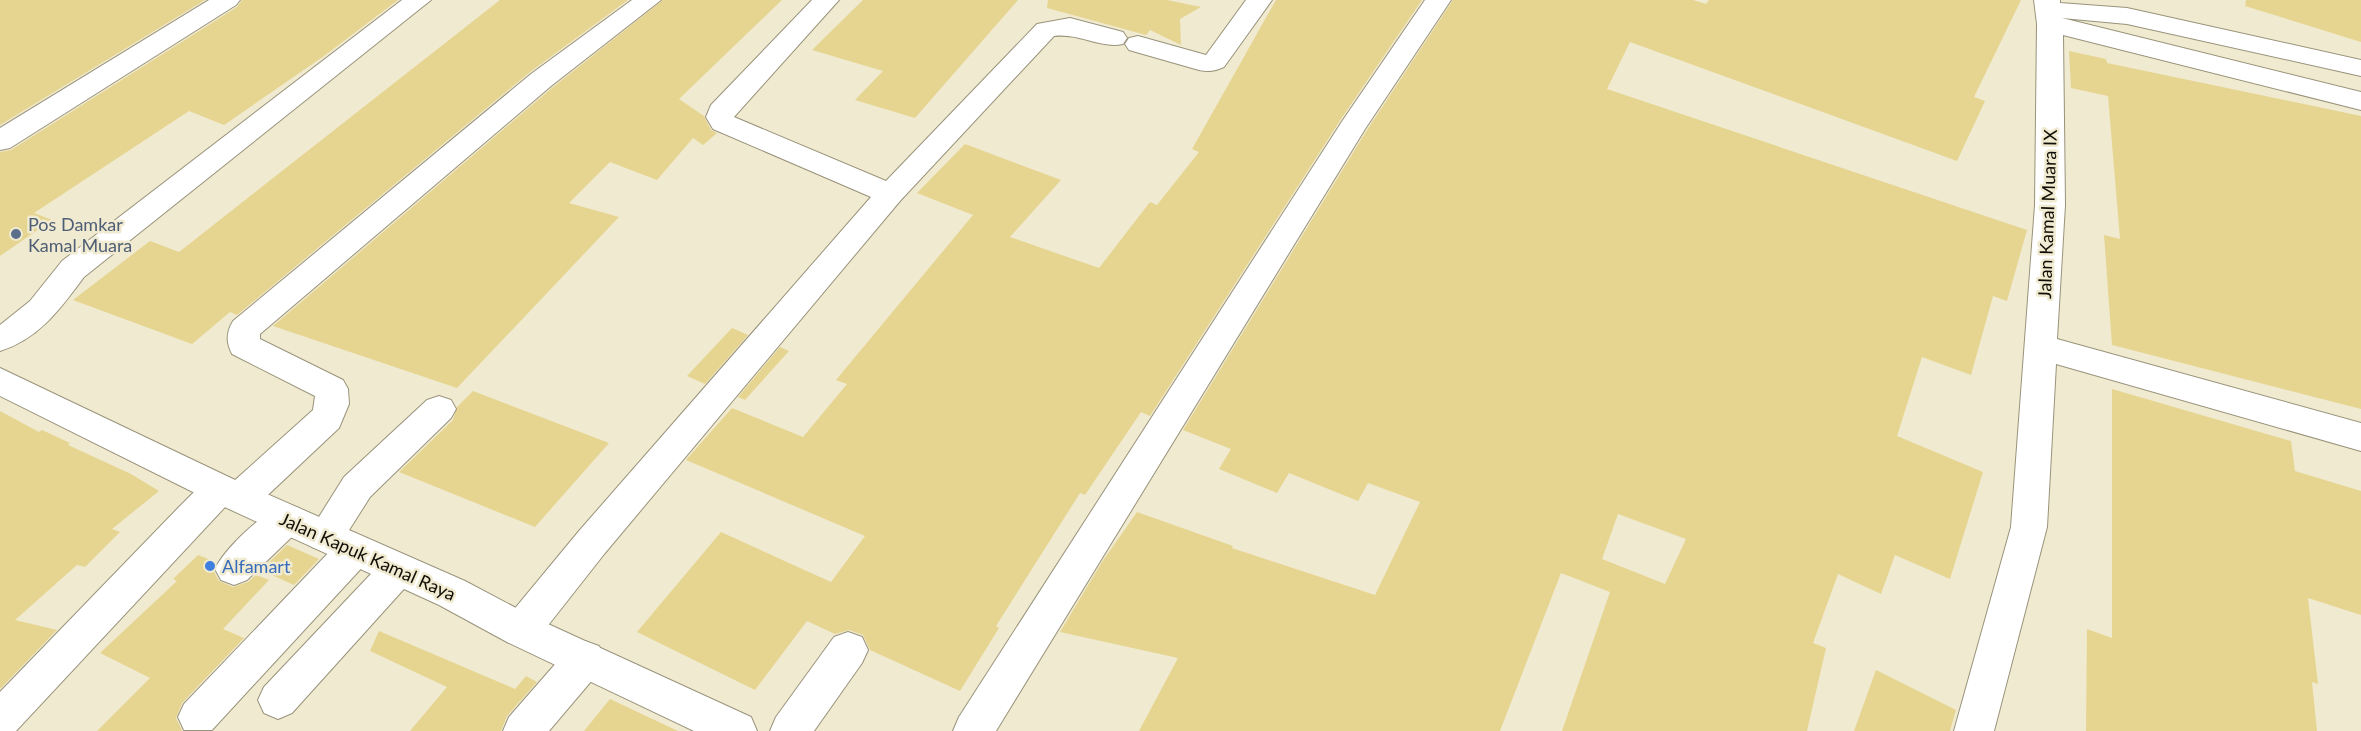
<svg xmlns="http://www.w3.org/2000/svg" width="2361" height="731" font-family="Lato,sans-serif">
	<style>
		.building { fill: #e6d590; fill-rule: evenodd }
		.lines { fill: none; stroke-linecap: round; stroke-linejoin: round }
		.minor-casing { stroke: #99937b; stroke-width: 2 }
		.major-casing { stroke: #99937b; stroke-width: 2 }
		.minor { fill: #fff; fill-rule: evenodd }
		.major { fill: #fff; fill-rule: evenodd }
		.service-dot { fill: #5c6f8a; stroke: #f0ead0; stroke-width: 2 }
		.shop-dot { fill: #3f7fe0; stroke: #f0ead0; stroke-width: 2 }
		.labels { text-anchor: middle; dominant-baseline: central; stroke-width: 5; stroke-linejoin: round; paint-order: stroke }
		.street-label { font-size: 18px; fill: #0f0d05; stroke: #f0ead0 }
		.service-label { font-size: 18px; fill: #4e5e75; stroke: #f0ead0; text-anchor: start }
		.shop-label { font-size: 18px; fill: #366cbe; stroke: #f0ead0; text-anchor: start }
	</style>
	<rect width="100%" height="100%" fill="#f0ead0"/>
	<g class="building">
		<path d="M0,0H205L0,125Z"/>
		<path d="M242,0H398L324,56L224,125L189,111L34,213L52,220L0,256V152L11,150L237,7Z"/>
		<path d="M500,0H628L530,72L237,315L230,312L192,344L73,300L150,241L179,252Z"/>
		<path d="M663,0H782L679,99L704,116L711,130L717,133L703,145L693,138L657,180L610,162L569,203L619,217L457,388L273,326L552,88Z"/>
		<path d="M863,0H1018L915,118L855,100L883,71L812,50Z"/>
		<path d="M1048,0H1167L1201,7L1180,19L1181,45L1150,30L1146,35L1047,8Z"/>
		<path d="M1276,0H1422L1341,119L1150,416L1141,412L1085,495L1080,493L996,626L999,628L960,691L870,650L863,635L849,630L835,634L807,621L755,690L637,632L721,532L831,582L865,536L686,460L732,408L803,437L847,384L836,380L973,215L917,193L965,144L1061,180L1010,237L1099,268L1150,202L1157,205L1199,152L1192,149Z"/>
		<path d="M1453,0H1693L1706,4L1709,0H2021L1974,97L1985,101L1957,161L1630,42L1607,89L2027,230L2007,301L1993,296L1971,375L1922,357L1897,436L1983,472L1950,579L1895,555L1881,594L1838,574L1813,643L1826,648L1807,731H1562L1610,592L1561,573L1500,731H1139L1178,658L1060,632L1102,562L1137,512L1233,546L1232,548L1375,595L1420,502L1368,483L1358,501L1289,473L1277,493L1219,469L1231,449L1183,430L1367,130ZM1618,514L1686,539L1665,584L1602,559Z"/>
		<path d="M2246,0H2361V42L2245,6Z"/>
		<path d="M2069,51L2106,59L2107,63L2361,116V409L2112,345L2104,235L2120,239L2108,96L2071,88Z"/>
		<path d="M732,328L748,335L705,384L687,376Z"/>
		<path d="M780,347L789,351L745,400L738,397Z"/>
		<path d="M2112,389L2291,441L2295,471L2361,491V615L2308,598L2318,684L2312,682L2317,731H2086L2087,629L2112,638Z"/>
		<path d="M473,391L609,443L535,527L399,472L453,420L457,407Z"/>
		<path d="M0,411L39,432L42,430L70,443L68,445L131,474L159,491L112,529L120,532L85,567L77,565L15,620L57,630L0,689Z"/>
		<path d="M287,545L319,559L294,585L261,570Z"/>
		<path d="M198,555L216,562L213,570L219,581L233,587L248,582L256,575L269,580L223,629L244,638L182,703L176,718L182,731H97L150,678L100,653L177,581L173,579Z"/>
		<path d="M379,631L515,689L526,676L537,682L507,716L501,731H410L447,687L370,651Z"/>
		<path d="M1876,670L1956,710L1950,731H1854Z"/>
		<path d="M610,699L678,731H584Z"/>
	</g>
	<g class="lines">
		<defs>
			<g id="minor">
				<path d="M209,0H240L236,5L10,148L0,150V128Z"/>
				<path d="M402,0H431L84,277C61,308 39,339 0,351V325L30,301L62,261Z"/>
				<path d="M632,0H661L551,86L260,334V339L343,380L348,389L349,404L339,428L253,509L240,513L226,506L16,731H0V692L179,507L207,479L220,474L234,481L313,410L315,396L232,354C226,342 226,333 233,321L531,74Z"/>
				<path d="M812,0H839L734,117L886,181L1037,24L1070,18L1123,32L1127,38L1123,44C1102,49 1079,33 1054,36L900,201L605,553L535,642L521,647L507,642L502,630L507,618L579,531L871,197L713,129L706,117L711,105Z"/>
				<path d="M1246,0H1272L1224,67C1215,71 1209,72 1199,70L1129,50L1125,44L1129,38L1138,36L1206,55Z"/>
				<path d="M1425,0H1451L1365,129L996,731H953L959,717L1343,120Z"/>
				<path d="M2034,0H2060V3L2127,8L2361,60V76L2127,24L2062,18L2361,92V110L2063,35L2065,205L2057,339L2361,423V451L2056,364L2047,527L1994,731H1954L2011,527L2035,205L2037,24Z"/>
				<path d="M439,396L451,400L456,409L451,418L370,497L344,538L355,534L368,539L373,550L368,561L212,730H184L178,717L184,704L332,549L325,552L312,547L307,536L344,477L427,400Z"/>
				<path d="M286,504L299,508L304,519L299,530L247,580L234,585L221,580L215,569C225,548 264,511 286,504Z"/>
				<path d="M399,553L412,558L418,569L412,580L292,713L278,719L264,713L258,700L264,687L386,558Z"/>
				<path d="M848,632L862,637L868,650L862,663L814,731H770L776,717L834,637Z"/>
				<path d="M585,641L599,646L605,659L599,672L549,731H503L509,717L571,646Z"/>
			</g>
			<path id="major" d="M0,368L233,479L465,581L535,618L751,717L757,731H694L507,642L439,605L207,499L0,396Z"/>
		</defs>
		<use href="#minor" class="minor-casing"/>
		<use href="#major" class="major-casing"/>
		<use href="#minor" class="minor"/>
		<use href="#major" class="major"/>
	</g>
	<circle class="service-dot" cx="16" cy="234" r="6"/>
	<circle class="shop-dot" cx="210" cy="566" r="6"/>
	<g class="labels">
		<g class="street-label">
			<text transform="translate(2047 214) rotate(-88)">Jalan Kamal Muara IX</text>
			<text transform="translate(368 556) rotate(24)">Jalan Kapuk Kamal Raya</text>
		</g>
		<g class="service-label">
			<text x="28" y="224">Pos Damkar<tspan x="28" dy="21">Kamal Muara</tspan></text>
		</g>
		<g class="shop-label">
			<text x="222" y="566">Alfamart</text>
		</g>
	</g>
</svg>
